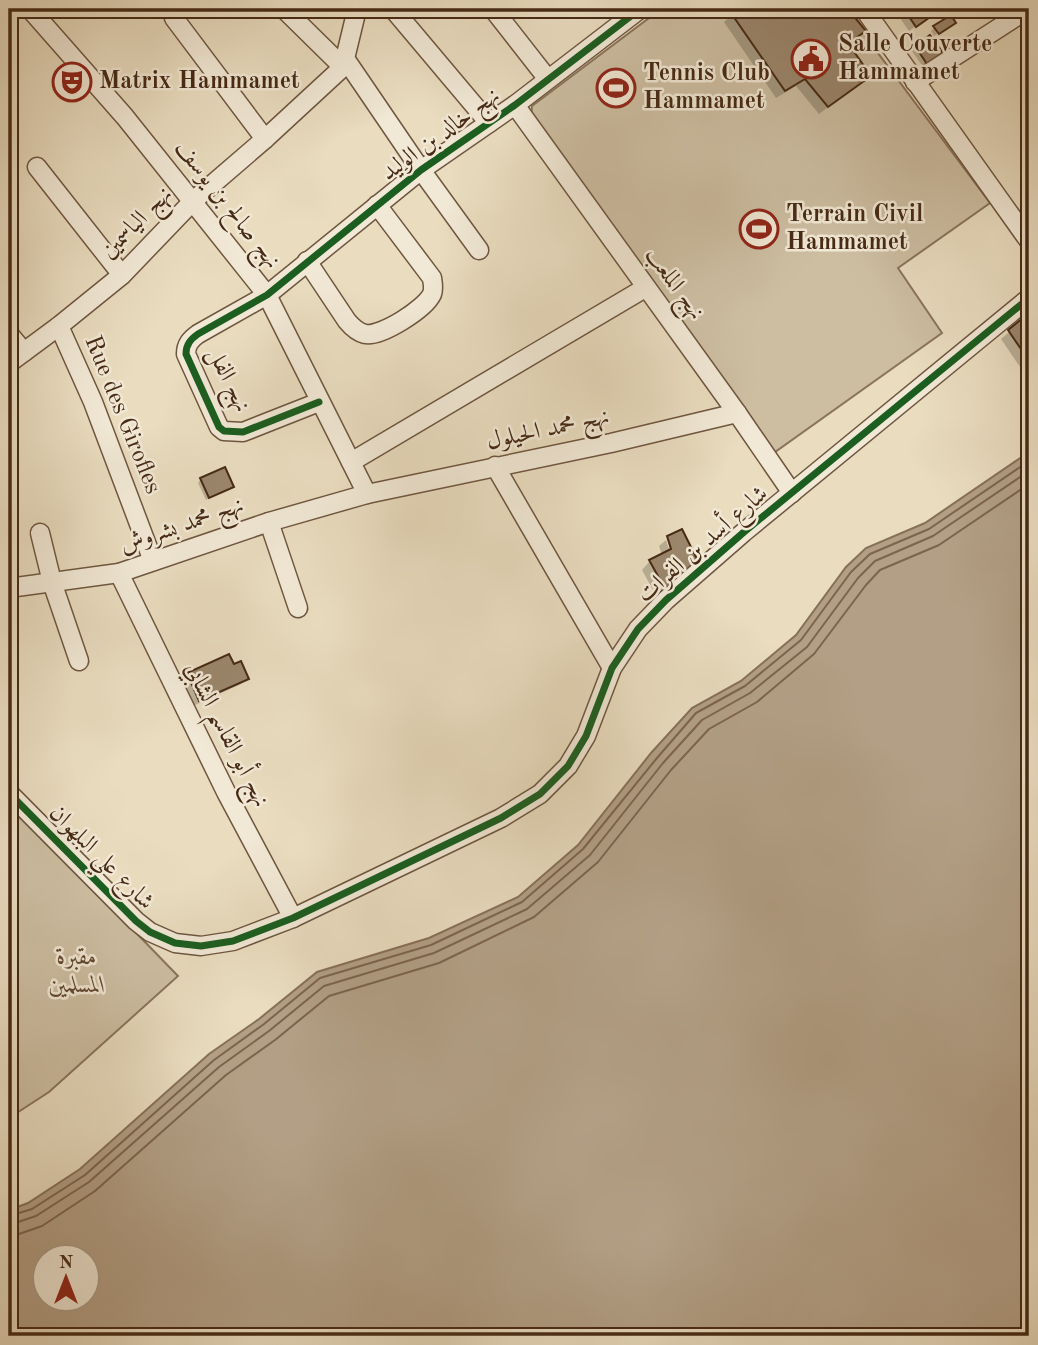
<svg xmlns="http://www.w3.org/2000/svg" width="1038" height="1345" font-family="'Old Standard TT',Amiri,serif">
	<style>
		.green { fill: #cdbea2; stroke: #8a745c; stroke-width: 2 }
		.water { fill: #b29f85; stroke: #877058; stroke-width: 2; fill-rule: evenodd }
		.shadow { fill: #0003 }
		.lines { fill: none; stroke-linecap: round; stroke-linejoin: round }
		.shore { stroke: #7c644d; stroke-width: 2 }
		.building { fill: #9b876d; stroke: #462a15; stroke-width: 2 }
		.minor-casing { stroke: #6f5640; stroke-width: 21 }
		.minor { stroke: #f1e8d5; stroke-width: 18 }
		.cycleway-casing { stroke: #f1e8d5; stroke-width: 11 }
		.cycleway { stroke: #1b5e20; stroke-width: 7 }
		.labels { text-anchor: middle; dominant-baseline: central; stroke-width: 5; stroke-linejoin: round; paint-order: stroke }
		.poi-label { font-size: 24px; font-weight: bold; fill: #462a15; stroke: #f1e8d5; text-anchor: start }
		.street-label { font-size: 24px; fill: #462a15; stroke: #f1e8d5 }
		.park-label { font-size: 24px; font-style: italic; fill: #614831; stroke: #f1e8d5 }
	</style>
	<rect width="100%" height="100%" fill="#e9dcbf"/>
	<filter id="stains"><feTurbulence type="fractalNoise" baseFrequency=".00286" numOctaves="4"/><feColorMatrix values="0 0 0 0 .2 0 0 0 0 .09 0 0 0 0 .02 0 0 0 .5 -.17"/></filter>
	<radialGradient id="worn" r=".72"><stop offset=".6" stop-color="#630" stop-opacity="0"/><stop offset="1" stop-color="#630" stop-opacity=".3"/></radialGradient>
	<g class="green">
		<path d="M661,9H845L990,203L898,268L942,333L775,452L531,118L532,106Z"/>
		<path d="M9,802L178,976L49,1092L9,1118Z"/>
	</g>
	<path class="water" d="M1029,452V1336H9V1210L28,1203L80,1169L209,1054L259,1019L317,972L429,938L518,897L578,845L651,753L692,708L741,681L796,635L846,567L866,548L925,523ZM46,1258H88V1300H46Z"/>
	<g class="shadow">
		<path d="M739,9H846L864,31L847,45L869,75L819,114L796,86L776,98L724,22Z"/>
		<path d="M897,9H926L931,15L909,31L895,11Z"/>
		<path d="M935,27H950L934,36L931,31Z"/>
		<path d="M930,38L937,57L923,67L912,51Z"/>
		<path d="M1029,315V380L1001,339Z"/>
		<path d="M201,479L232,486L206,500L198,483Z"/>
		<path d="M681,531L696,563V567L674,591L659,601L642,570L650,561L662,555L659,546L666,540L672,558L675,557L669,539H667Z"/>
		<path d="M233,666L247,678L241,684L193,706L182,680L188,674Z"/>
	</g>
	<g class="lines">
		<g class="shore">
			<path d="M9,1216L32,1209L85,1175L214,1060L264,1024L320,978L431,945L522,902L583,849L657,758L696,713L745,686L801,640L851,572L870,554L929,529L1029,461"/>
			<path d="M9,1225L36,1216L89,1182L219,1067L269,1031L324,986L434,953L527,909L590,855L663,763L702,720L750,693L807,647L858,578L875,561L933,536L1029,471"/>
			<path d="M9,1236L19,1234L42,1226L95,1191L226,1075L275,1040L329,996L439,963L534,917L598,862L671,770L709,729L757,702L814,654L866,585L880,570L939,545L1029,484"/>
		</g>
	</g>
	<g class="building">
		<path d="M736,9H848L866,31L848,43L871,76L828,107L805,79L785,91L731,13Z"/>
		<path d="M904,9H929L933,15L916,27Z"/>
		<path d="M951,15L956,23L939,34L933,26Z"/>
		<path d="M930,35L943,53L927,64L915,46Z"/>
		<path d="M1029,313V361L1008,330Z"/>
		<path d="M225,467L234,487L209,498L200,478Z"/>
		<path d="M682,529L699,563L668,594L649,560L671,549L667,536Z"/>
		<path d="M229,654L234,664L241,661L249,679L199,701L187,673Z"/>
	</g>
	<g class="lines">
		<defs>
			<g id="minor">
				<path d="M30,9L125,117L267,295L367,494"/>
				<path d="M284,9L343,67"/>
				<path d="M393,9L489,123"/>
				<path d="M493,9L547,78"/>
				<path d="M864,9L1029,241"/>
				<path d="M174,18L265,139"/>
				<path d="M344,57L421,170L479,250"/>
				<path d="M915,82L1028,9"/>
				<path d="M515,105L737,413L792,493"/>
				<path d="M37,167L122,275"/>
				<path d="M307,261L347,321C352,327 357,332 365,334C381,337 425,309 432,294C434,289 433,284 432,278L377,205"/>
				<path d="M59,326L93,402L153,561"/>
				<path d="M9,334L24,352"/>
				<path d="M9,363L59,326L122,275L193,201L265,139L343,67L357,9"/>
				<path d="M319,402L243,432L224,431L219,427L186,354C186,344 191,339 198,334L267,295L421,170L515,105L640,9"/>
				<path d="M351,462L645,288"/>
				<path d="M495,466L612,668"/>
				<path d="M269,522L298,608"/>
				<path d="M40,533L52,582L79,661"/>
				<path d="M119,573L226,792L293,918"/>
				<path d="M9,588L119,573L269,522L367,494L611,443L737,413"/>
				<path d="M9,793L136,921L150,932L175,943L201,946L233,941L293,918L368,882L501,818L540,794L568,766L586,736L612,668L638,629L666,600L744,532L1029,298"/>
			</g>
		</defs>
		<use href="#minor" class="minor-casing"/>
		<use href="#minor" class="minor"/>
		<defs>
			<g id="cycleway">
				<path d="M319,402L243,432L224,431L219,427L186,354C186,344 191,339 198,334L267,295L421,170L515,105L640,9"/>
				<path d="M9,793L136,921L150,932L175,943L201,946L233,941L293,918L368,882L501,818L540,794L568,766L586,736L612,668L638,629L666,600L744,532L1029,298"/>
			</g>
		</defs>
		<use href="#cycleway" class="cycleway-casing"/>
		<use href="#cycleway" class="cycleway"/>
	</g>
	<defs>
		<symbol id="civic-ring" viewBox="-11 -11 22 22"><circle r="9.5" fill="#f1e8d5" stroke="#8f2418" stroke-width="1.5"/><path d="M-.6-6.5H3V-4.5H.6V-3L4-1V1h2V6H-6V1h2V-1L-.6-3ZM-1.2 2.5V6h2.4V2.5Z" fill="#8f2418"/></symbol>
		<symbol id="theatre-ring" viewBox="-11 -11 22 22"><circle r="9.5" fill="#f1e8d5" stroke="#8f2418" stroke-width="1.5"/><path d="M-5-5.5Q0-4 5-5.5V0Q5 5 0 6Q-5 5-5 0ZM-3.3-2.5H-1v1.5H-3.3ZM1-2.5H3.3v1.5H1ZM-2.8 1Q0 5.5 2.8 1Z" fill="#8f2418"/></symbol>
		<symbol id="stadium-ring" viewBox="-11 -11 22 22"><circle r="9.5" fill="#f1e8d5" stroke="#8f2418" stroke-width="1.5"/><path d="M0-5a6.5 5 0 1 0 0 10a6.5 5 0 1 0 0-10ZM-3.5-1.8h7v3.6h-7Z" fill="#8f2418"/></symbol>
	</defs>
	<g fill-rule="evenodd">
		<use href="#civic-ring" x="789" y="37" width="44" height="44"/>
		<use href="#theatre-ring" x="50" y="60" width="44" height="44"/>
		<use href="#stadium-ring" x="594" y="66" width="44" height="44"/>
		<use href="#stadium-ring" x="737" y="207" width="44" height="44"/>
	</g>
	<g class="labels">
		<g class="poi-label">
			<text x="838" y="45">Salle Couverte<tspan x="838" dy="28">Hammamet</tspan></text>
			<text x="643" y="74">Tennis Club<tspan x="643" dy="28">Hammamet</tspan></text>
			<text x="99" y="82">Matrix Hammamet</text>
			<text x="786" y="215">Terrain Civil<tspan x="786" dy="28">Hammamet</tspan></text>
		</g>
		<g class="street-label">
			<text transform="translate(441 135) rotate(-36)">نهج خالد بن الوليد</text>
			<text transform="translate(227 205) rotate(52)">نهج صالح بن يوسف</text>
			<text transform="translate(137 223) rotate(-45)">نهج الياسمين</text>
			<text transform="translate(674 284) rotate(54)">نهج الملعب</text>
			<text transform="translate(228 380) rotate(64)">نهج الفل</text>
			<text transform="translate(122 415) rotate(68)">Rue des Girofles</text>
			<text transform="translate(548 430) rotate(-12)">نهج محمد الحيلول</text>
			<text transform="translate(182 526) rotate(-19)">نهج محمد بشروش</text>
			<text transform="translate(703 545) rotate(-41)">شارع أسد بن الفرات</text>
			<text transform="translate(226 735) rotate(63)">نهج أبو القاسم الشابي</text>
			<text transform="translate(101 858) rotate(45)">شارع علي البلهوان</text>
		</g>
		<g class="park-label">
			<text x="77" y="958">مقبرة<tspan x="77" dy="28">المسلمين</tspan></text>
		</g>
	</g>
	<rect width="1038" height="1345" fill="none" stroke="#e9dcbf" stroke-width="35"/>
	<rect x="10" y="10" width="1017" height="1324" fill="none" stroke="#462a15" stroke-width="3.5"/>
	<rect x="18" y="18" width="1003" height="1310" fill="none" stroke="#462a15" stroke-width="2"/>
	<g transform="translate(66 1278)"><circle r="33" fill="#f1e8d5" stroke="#ad9c88" stroke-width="2"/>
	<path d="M0-5L12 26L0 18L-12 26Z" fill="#8f2418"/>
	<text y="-10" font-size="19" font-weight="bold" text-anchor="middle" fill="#462a15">N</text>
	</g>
	<rect width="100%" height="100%" filter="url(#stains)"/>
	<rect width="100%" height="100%" fill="url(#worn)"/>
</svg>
